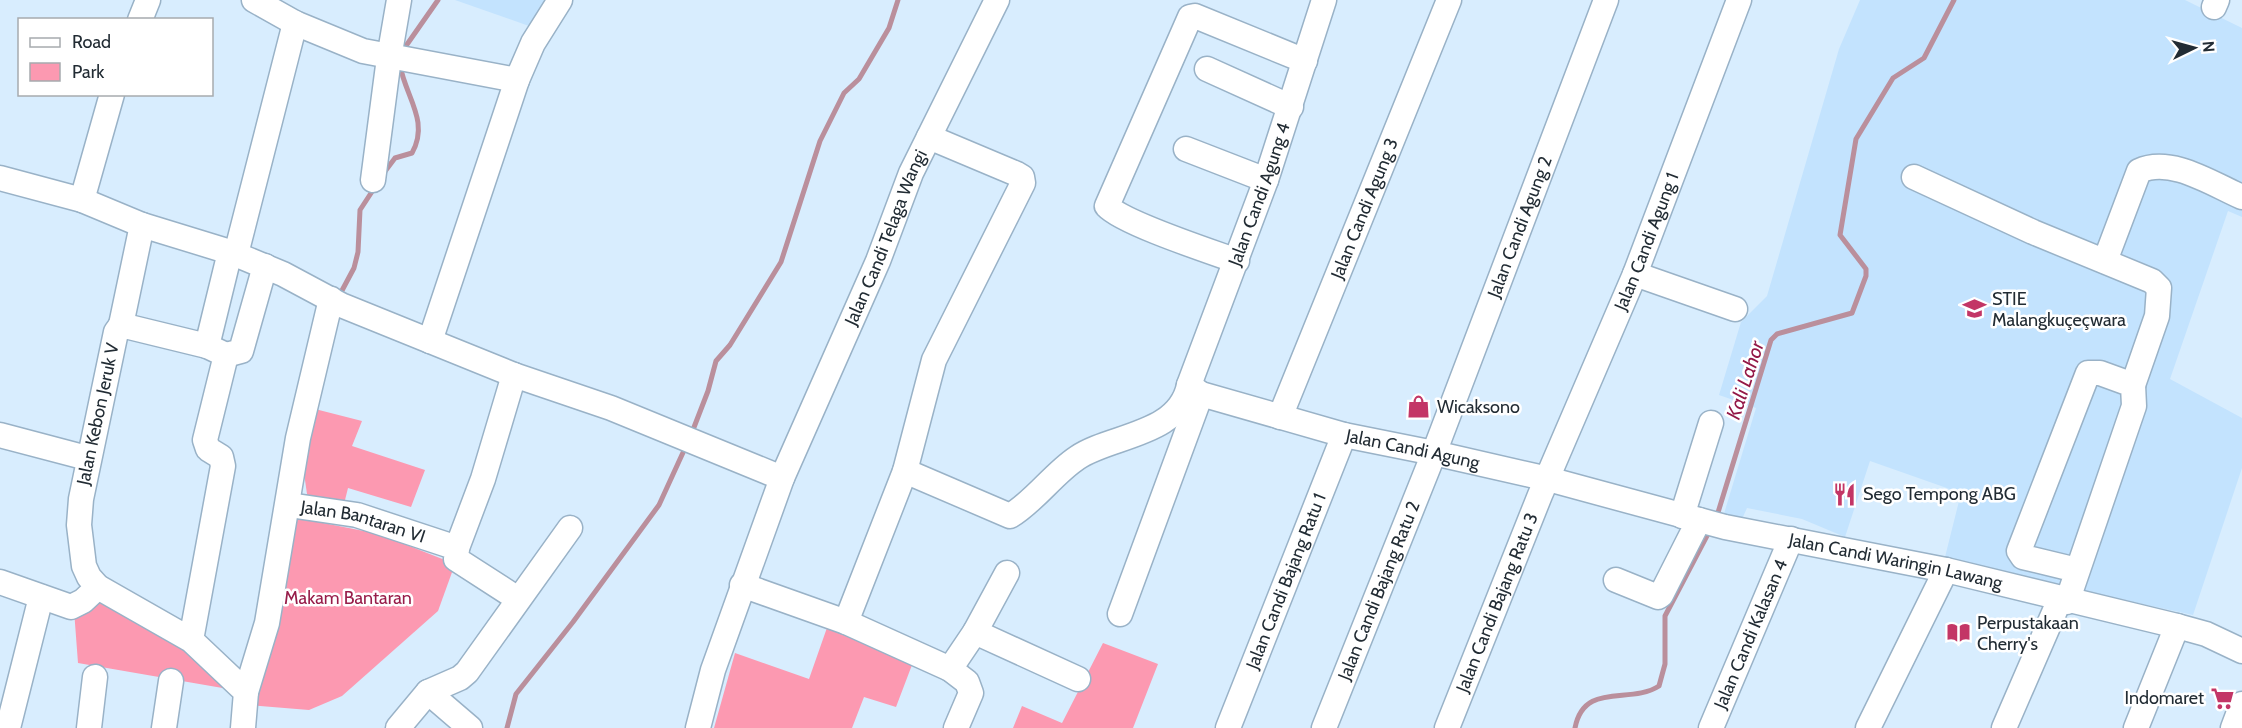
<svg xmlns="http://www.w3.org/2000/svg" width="2242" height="728" font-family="Cabin,sans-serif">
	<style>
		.built { fill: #c3e3fe }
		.green { fill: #fc99b1 }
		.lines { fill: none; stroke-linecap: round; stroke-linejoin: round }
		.stream { stroke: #ba8f9c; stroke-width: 5 }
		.minor-casing { stroke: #99b2c7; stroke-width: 27 }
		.minor { stroke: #fff; stroke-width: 24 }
		.labels { text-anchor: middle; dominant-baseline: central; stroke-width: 5; stroke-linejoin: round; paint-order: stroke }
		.street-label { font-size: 18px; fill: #222c34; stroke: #fff }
		.poi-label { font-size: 18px; fill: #222c34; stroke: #fff; text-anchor: start }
		.park-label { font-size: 18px; fill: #971d4a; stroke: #fff }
		.water-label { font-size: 20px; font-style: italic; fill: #931847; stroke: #fff }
	</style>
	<rect width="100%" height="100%" fill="#d8edfe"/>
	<g class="built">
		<path d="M455,0H546L529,26Z"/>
		<path d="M1860,0H2185L2242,28V217L2228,211L2170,379L2242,418V468L2193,615L1944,561L1961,493L1870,461L1845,537L1802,519L1747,508L1742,519L1723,517L1756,408L1719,395L1741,322L1767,296L1839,49Z"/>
	</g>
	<g class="green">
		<path d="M315,409L362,421L352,446L425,470L411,507L348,488L343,508L308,501L303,466Z"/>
		<path d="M293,517L379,534L455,564L438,611L342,696L309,710L249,705Z"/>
		<path d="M97,602C157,619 188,651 234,690L78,663L74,610Z"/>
		<path d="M829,622L915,657L896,707L864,697L852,728H714L735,653L809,679Z"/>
		<path d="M1103,643L1158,664L1133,728H1013L1022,706L1062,723Z"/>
	</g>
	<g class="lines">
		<g class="stream">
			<path d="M401,53L438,0"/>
			<path d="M383,174L395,158L412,153C430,121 405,96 400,65"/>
			<path d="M338,298L354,268L358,252L360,210L375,187"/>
			<path d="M691,435L708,391L716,361L730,345L781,262L820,141L844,93L859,79L889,28L898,0"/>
			<path d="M1716,519L1771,340L1777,334L1852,313L1866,276V269L1840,235L1856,139L1893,78L1924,58L1954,0"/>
			<path d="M507,728L516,694L573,622L659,505L686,446"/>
			<path d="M1575,728C1584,681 1630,705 1659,686L1665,664V616L1710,530"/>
		</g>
		<defs>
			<g id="minor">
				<path d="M254,0L295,23L363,51L517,80"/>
				<path d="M2214,7L2217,0"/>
				<path d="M140,20L148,0"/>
				<path d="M1207,69L1291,107"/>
				<path d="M1186,149L1266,180"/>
				<path d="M1914,177L2033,232L2152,281L2159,288L2157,316L2133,385"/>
				<path d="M0,178L82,200L142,225L230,252L283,274L341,305L430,341L514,375L611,408L782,478"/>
				<path d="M373,180L389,58L399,0"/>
				<path d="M82,200L112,94"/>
				<path d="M236,254L295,23"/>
				<path d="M1237,261C1209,251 1123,223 1107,206L1190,17L1195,16L1305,61"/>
				<path d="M2105,261L2139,171C2171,156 2212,184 2242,197"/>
				<path d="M1635,274L1735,309"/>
				<path d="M121,325L142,225"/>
				<path d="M430,341L517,80L533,43L560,0"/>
				<path d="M207,346L230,252"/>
				<path d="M226,355L241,351L265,266"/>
				<path id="s1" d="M1189,385L1201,394L1344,435L1434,453L1548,479L1725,527L1946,570L2177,626L2206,634L2242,651"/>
				<path id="s2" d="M1280,417L1449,0"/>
				<path d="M0,435L87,458"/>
				<path id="s3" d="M905,471L1010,516C1035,501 1053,474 1077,458C1110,435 1179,436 1189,385L1266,180L1324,0"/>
				<path id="s4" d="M289,505L357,515L457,548L456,559L518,599"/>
				<path d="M1682,516L1711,423"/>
				<path d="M457,548L483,479L514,375"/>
				<path d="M1616,580L1658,597L1661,595L1699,520"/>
				<path d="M0,582L71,607L83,601L98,587"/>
				<path d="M742,585L846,622L950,669L967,682L971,693L956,728"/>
				<path d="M2067,602L2134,406L2133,385L2100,373H2088L2019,551L2023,557L2077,570"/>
				<path d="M1120,614L1201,394"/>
				<path d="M846,622L905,471L934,360L1023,183L1022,177L1017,174L929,137"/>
				<path d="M975,632L1078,679"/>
				<path d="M191,640L223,466L221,457L208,449L205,440L226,355L207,346L121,325L116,332L81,499L79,525L84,566L89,577L98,587L191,640L246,692L243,728"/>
				<path d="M950,669L975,632L1007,573"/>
				<path d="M246,692L267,623L298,438L331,299"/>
				<path d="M428,692L470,728"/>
				<path d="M8,728L41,597"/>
				<path d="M89,728L95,677"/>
				<path d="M164,728L171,681"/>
				<path d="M398,728L428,692L460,678L467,672L570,528"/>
				<path id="s5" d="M698,728L713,670L782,478L878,261L911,173L997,0"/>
				<path id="s6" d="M1228,728L1344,435"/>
				<path id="s7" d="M1324,728L1434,453L1606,0"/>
				<path id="s8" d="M1447,728L1540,495L1635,274L1739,0"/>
				<path id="s9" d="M1711,728L1791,539"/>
				<path d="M1868,728L1946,570"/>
				<path d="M2004,728L2060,599"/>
				<path d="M2136,728L2177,626"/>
				<path d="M2233,728L2242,704"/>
			</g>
		</defs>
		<use href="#minor" class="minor-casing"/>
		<use href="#minor" class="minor"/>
	</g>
	<defs>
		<symbol id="university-bare" viewBox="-9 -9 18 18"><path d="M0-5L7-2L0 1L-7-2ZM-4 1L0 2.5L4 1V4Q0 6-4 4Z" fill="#c33666" stroke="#fff" stroke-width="2.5" paint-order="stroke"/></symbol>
		<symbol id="shop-bare" viewBox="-9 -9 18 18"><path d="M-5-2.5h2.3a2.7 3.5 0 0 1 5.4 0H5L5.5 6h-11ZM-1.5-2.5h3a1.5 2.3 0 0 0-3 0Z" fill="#c33666" stroke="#fff" stroke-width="2.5" paint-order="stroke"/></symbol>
		<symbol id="restaurant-bare" viewBox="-9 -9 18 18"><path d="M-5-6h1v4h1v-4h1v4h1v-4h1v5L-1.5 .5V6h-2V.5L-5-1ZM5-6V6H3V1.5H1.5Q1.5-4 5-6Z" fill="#c33666" stroke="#fff" stroke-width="2.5" paint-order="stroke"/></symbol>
		<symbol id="library-bare" viewBox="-9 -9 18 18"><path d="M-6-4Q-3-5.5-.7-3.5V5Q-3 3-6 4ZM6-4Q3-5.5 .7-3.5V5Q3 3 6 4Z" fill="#c33666" stroke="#fff" stroke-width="2.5" paint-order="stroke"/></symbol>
		<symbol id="supermarket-bare" viewBox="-9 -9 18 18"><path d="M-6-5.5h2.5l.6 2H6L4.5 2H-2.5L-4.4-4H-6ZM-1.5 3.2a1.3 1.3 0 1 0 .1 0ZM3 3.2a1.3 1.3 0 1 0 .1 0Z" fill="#c33666" stroke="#fff" stroke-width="2.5" paint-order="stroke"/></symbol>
	</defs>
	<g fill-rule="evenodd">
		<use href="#university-bare" x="1958" y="292" width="33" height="33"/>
		<use href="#shop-bare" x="1402" y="390" width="33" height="33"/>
		<use href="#restaurant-bare" x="1828" y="478" width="33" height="33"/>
		<use href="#library-bare" x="1942" y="616" width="33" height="33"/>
		<use href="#supermarket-bare" x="2206" y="682" width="33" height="33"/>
	</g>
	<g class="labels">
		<g class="street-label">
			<text stroke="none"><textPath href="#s3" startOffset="546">Jalan Candi Agung 4</textPath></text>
			<text stroke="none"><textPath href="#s2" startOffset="225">Jalan Candi Agung 3</textPath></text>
			<text stroke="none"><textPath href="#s7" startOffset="538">Jalan Candi Agung 2</textPath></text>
			<text stroke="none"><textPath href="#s5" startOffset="526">Jalan Candi Telaga Wangi</textPath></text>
			<text stroke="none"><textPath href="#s8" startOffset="526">Jalan Candi Agung 1</textPath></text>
			<text transform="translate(98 414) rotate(-78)">Jalan Kebon Jeruk V</text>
			<text stroke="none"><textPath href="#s1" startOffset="234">Jalan Candi Agung</textPath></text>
			<text stroke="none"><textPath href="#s4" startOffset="76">Jalan Bantaran VI</textPath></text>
			<text stroke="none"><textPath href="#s1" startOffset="730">Jalan Candi Waringin Lawang</textPath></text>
			<text stroke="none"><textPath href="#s6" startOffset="158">Jalan Candi Bajang Ratu 1</textPath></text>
			<text stroke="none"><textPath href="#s7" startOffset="148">Jalan Candi Bajang Ratu 2</textPath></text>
			<text stroke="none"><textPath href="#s8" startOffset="135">Jalan Candi Bajang Ratu 3</textPath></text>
			<text stroke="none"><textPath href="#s9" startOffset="102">Jalan Candi Kalasan 4</textPath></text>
		</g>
		<g class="poi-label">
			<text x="1992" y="299">STIE<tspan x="1992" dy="21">Malangkuçeçwara</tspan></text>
			<text x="1437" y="407">Wicaksono</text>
			<text x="1863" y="494">Sego Tempong ABG</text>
			<text x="1977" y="623">Perpustakaan<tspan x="1977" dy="21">Cherry's</tspan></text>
			<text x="2204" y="698" text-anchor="end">Indomaret</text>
		</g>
		<g class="park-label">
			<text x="348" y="598">Makam Bantaran</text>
		</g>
		<g class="water-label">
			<text transform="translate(1745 380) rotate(-72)">Kali Lahor</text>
		</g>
	</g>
	<rect x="18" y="18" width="195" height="78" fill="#ffffff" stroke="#a7abae" stroke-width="1.5"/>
	<rect x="30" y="38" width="30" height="9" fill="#ffffff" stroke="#a7abae" stroke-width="1.5"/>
	<text x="72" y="48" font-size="18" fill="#222c34">Road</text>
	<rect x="30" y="63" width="30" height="18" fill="#fc99b1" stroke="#a7abae" stroke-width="1.5"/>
	<text x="72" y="78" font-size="18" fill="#222c34">Park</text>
	<g transform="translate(2194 48) rotate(85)" stroke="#ffffff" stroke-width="4.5" paint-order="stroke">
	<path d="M0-4.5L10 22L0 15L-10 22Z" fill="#222c34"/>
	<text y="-9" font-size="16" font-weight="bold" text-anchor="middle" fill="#222c34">N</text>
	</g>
</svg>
